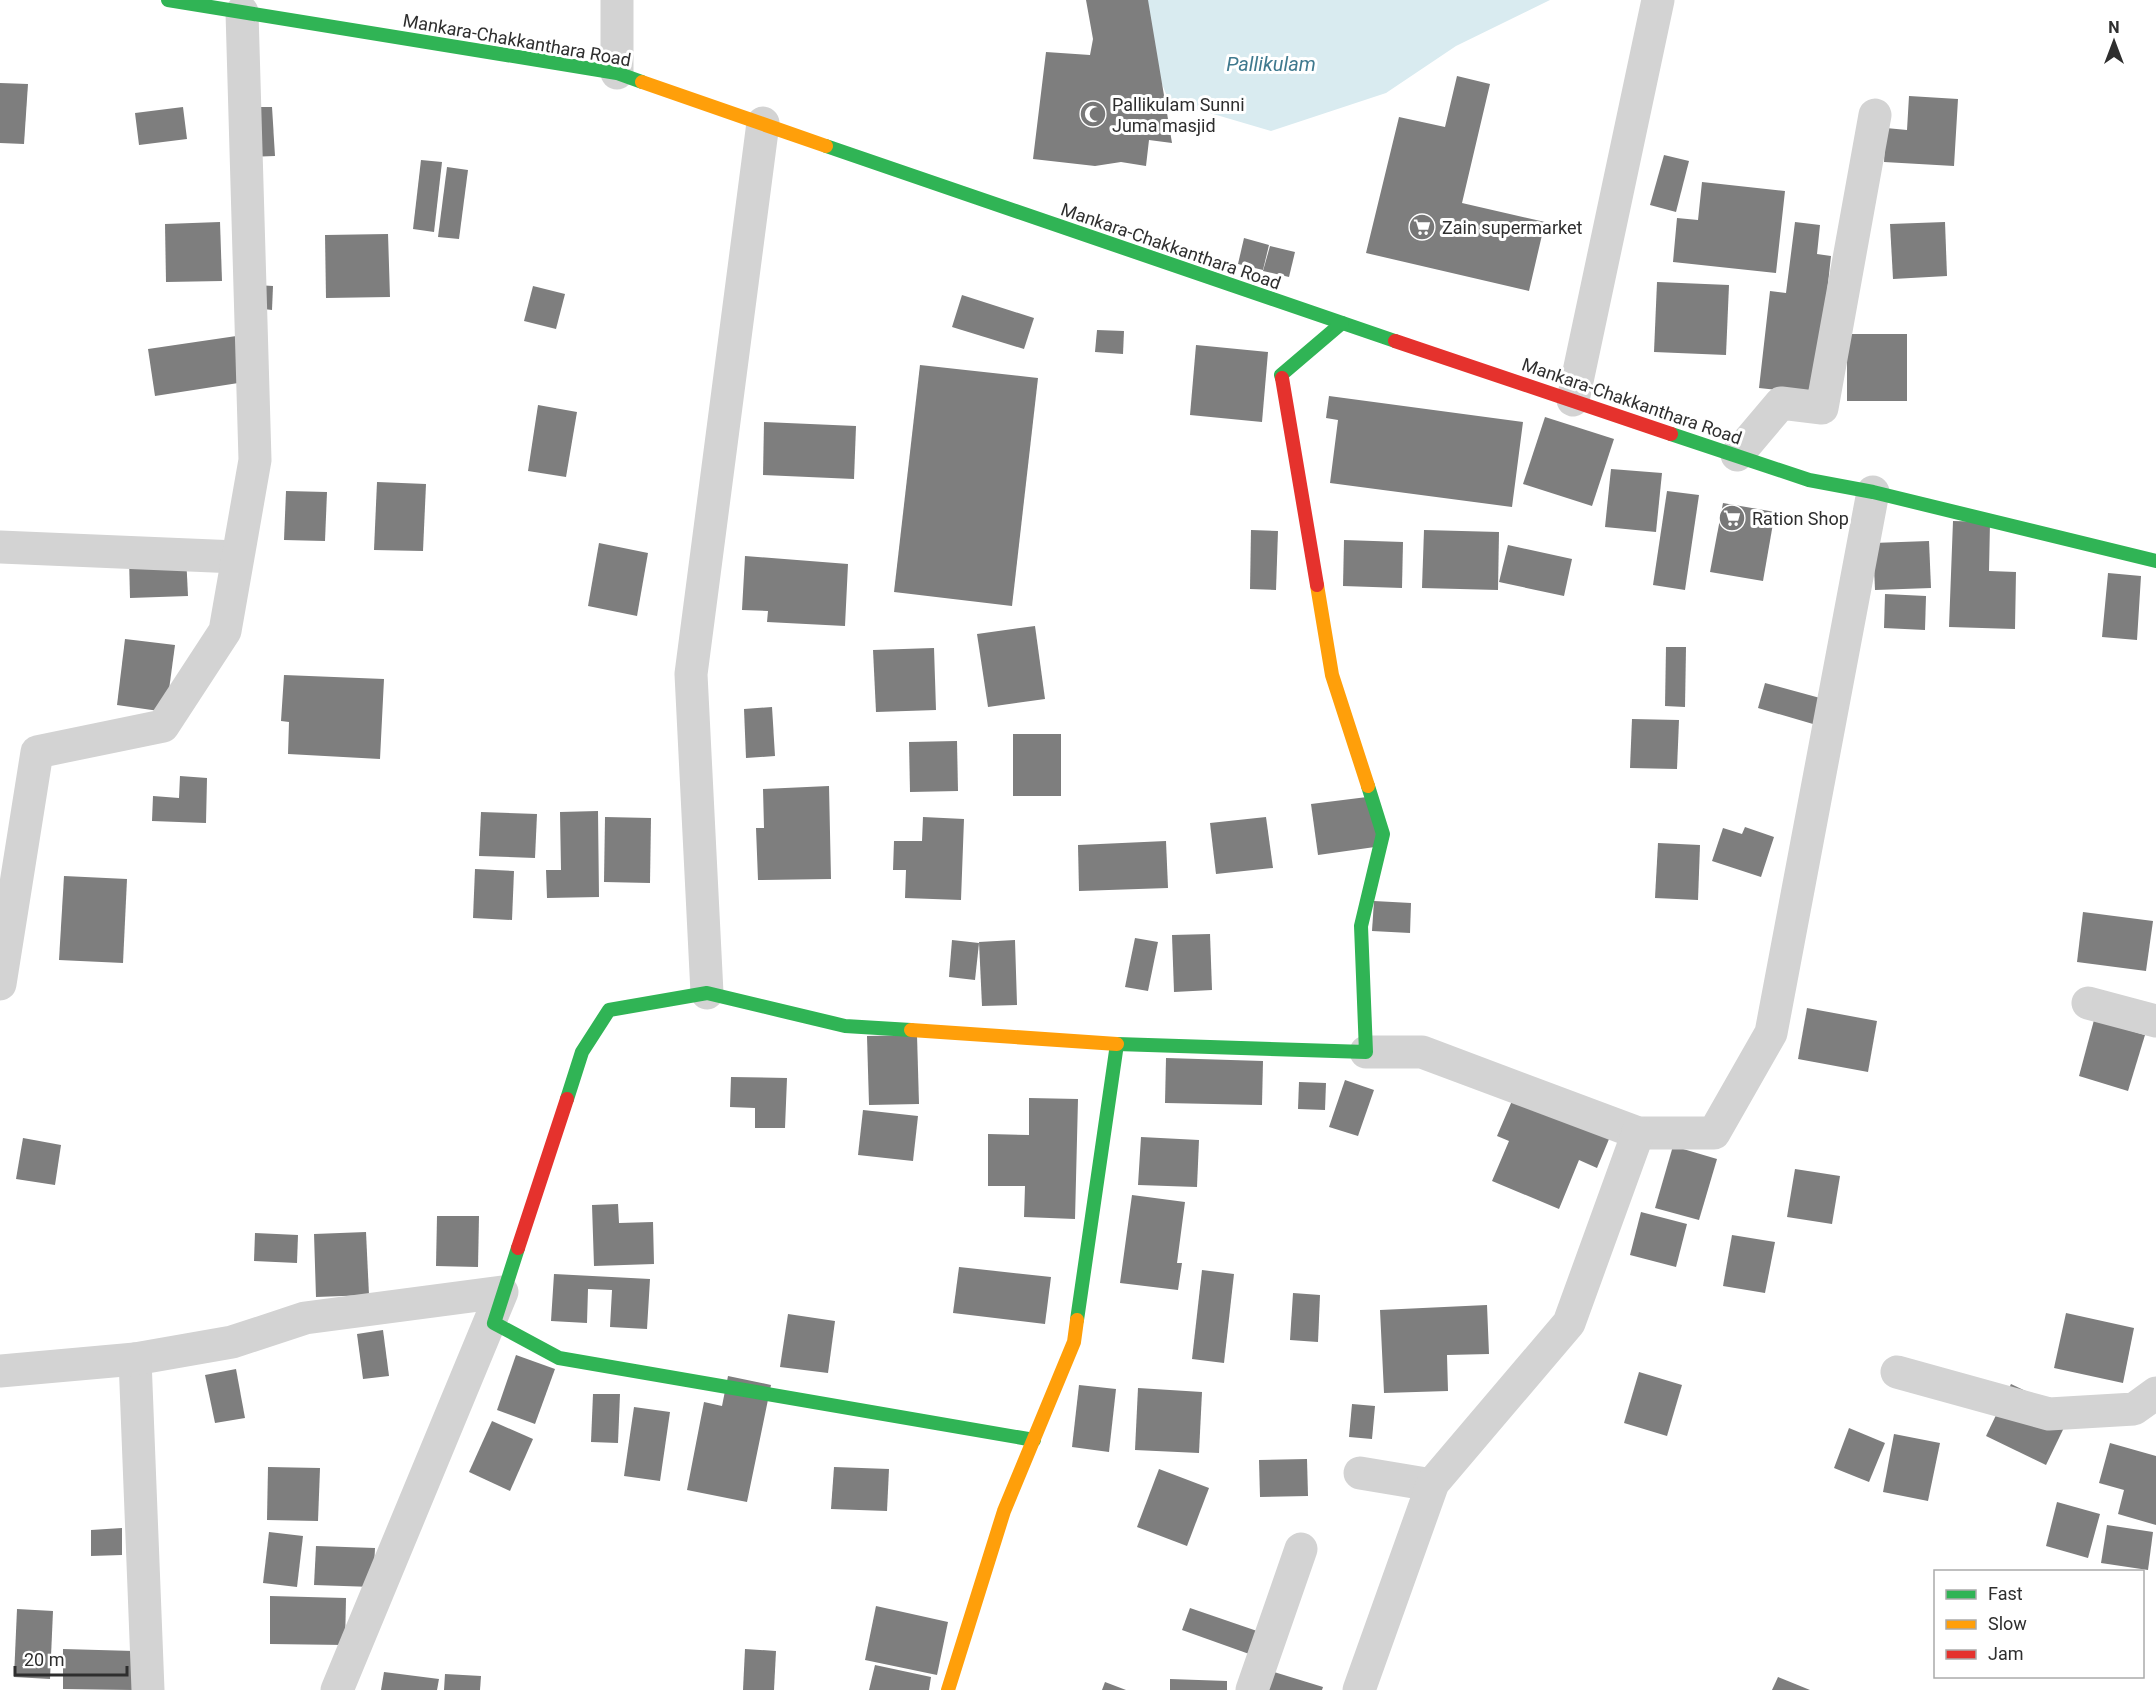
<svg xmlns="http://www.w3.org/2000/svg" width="2156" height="1690" font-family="Roboto,sans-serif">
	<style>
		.water { fill: #d9ebf0 }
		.building { fill: #7e7e7e }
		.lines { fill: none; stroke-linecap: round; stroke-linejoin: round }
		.street { stroke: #d3d3d3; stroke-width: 33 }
		.fast { stroke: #30b455; stroke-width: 14 }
		.slow { stroke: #ff9f0a; stroke-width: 14 }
		.jam { stroke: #e5322d; stroke-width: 14 }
		.labels { text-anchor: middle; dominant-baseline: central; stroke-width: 6; stroke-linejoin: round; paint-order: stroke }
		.street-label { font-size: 18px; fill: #2e2e2e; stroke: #fff }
		.poi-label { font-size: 18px; fill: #2e2e2e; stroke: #fff; text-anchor: start }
		.water-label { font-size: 20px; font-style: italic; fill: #3f798e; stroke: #fff }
	</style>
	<rect width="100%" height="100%" fill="#fff"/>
	<path class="water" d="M1127,0H1550L1456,46L1386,93L1271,131L1169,101Z"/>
	<g class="building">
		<path d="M1086,0H1148L1172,143L1149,140L1146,166L1121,162L1095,166L1033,159L1046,52L1090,55L1093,39Z"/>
		<path d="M1457,76L1490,84L1462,203L1545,222L1529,291L1366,253L1399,117L1445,127Z"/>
		<path d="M0,83L28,84L24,144L0,143Z"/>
		<path d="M1909,96L1958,99L1954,166L1884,162L1886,128L1907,130Z"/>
		<path d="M183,107L187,139L139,145L135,113Z"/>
		<path d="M246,107H272L275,156L248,157Z"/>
		<path d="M1664,155L1689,161L1676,212L1650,205Z"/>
		<path d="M421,160L442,162L434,232L413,229Z"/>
		<path d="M447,167L468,170L459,239L438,237Z"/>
		<path d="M1702,182L1785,191L1776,273L1673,262L1677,218L1698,220Z"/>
		<path d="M220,222L222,281L166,282L165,224Z"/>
		<path d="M1795,222L1820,225L1817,254L1831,256L1816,394L1759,388L1770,291L1786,293Z"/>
		<path d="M1945,222L1947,276L1893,279L1890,224Z"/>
		<path d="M388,234L390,297L326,298L325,235Z"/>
		<path d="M1244,238L1269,245L1263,270L1238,264Z"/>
		<path d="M1270,246L1295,252L1289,277L1263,271Z"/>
		<path d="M1657,282L1729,285L1726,355L1654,352Z"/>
		<path d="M256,285L273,286L272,310L255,308Z"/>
		<path d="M533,286L565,294L556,329L524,321Z"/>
		<path d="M962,295L1034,318L1024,349L952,327Z"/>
		<path d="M1097,330L1124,331L1123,354L1095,352Z"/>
		<path d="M250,334L258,380L155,396L148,349Z"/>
		<rect x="1847" y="334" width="60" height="67"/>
		<path d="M1196,345L1268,352L1262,422L1190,415Z"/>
		<path d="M920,365L1038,378L1012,606L894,592Z"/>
		<path d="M1329,396L1523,422L1512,507L1330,483L1338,420L1326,418Z"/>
		<path d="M538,405L577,412L566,477L528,471Z"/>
		<path d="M1545,417L1614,439L1592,506L1523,484Z"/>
		<path d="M764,422L856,426L854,479L763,475Z"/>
		<path d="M1611,469L1662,473L1656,532L1605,527Z"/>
		<path d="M377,482L426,484L423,551L374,550Z"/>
		<path d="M286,491L327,492L325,541L284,540Z"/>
		<path d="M1667,491L1699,495L1685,590L1653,585Z"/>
		<path d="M1723,503L1775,512L1763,581L1710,572Z"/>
		<path d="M1953,521L1990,522L1989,571L2016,572L2015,629L1949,627Z"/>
		<path d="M1251,530L1278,531L1276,590L1250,589Z"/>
		<path d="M1424,530L1499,532L1498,590L1422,588Z"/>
		<path d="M1344,540L1403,542L1402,588L1343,586Z"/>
		<path d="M1929,541L1931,588L1875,590L1873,543Z"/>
		<path d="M599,543L648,553L637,616L588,606Z"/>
		<path d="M1508,545L1572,559L1564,596L1499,582Z"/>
		<path d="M186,555L188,596L130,598L129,558Z"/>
		<path d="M745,556L848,564L845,626L767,622L768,611L742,610Z"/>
		<path d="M2108,573L2141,576L2137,640L2102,637Z"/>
		<path d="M1885,594L1926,596L1925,630L1884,628Z"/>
		<path d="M1035,626L1045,699L988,707L977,634Z"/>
		<path d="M125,639L175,645L166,712L117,705Z"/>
		<path d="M1666,647H1686L1685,707L1665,706Z"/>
		<path d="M934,648L936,710L876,712L873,650Z"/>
		<path d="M284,675L384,679L380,759L288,754L289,722L281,721Z"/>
		<path d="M1765,683L1820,698L1813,724L1758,708Z"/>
		<path d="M772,707L775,756L746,758L744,709Z"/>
		<path d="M1632,719L1679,720L1677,769L1630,768Z"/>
		<rect x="1013" y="734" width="48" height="62"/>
		<path d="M957,741L958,791L910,792L909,742Z"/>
		<path d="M180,776L207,778L206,823L152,821L153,796L179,798Z"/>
		<path d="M829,786L831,879L758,880L756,828H764L763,789Z"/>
		<path d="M1375,796L1382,846L1318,855L1311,804Z"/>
		<path d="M598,811L599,897L547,898L546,870H561L560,812Z"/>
		<path d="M481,812L537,814L535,858L479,856Z"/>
		<path d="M605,817L651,818L650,883L604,882Z"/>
		<path d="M923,817L964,819L961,900L905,898L906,870H893L894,841H922Z"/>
		<path d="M1266,817L1273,868L1216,874L1210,823Z"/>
		<path d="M1745,827L1774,837L1761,877L1712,861L1723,828L1742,834Z"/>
		<path d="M1166,841L1168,888L1079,891L1078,845Z"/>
		<path d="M1658,843L1700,845L1698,900L1655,898Z"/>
		<path d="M475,869L514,871L512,920L473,918Z"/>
		<path d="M64,876L127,879L123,963L59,960Z"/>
		<path d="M1374,901L1411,903L1410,933L1372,931Z"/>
		<path d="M2083,912L2153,921L2146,971L2077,962Z"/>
		<path d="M1210,934L1212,990L1174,992L1172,935Z"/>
		<path d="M1135,938L1158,942L1148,991L1125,987Z"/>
		<path d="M952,940L979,943L975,980L949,977Z"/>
		<path d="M1015,940L1017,1005L982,1006L979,942Z"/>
		<path d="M1807,1008L1877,1021L1868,1072L1798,1059Z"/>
		<path d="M2094,1020L2145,1035L2128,1091L2079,1076Z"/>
		<path d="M917,1035L919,1104L869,1105L867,1036Z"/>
		<path d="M1166,1058L1263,1061L1262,1105L1165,1103Z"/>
		<path d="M1523,1075L1619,1115L1597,1168L1579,1160L1559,1209L1492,1181L1509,1141L1497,1136Z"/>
		<path d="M731,1077L787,1078L785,1128H755V1108L730,1107Z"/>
		<path d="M1345,1080L1374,1090L1358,1136L1329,1127Z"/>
		<path d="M1299,1082L1326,1083L1325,1110L1298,1109Z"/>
		<path d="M1029,1098L1078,1099L1075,1219L1024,1217L1025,1186H988V1134L1029,1135Z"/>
		<path d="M863,1110L918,1116L913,1161L858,1155Z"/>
		<path d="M1141,1137L1199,1140L1197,1187L1138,1185Z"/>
		<path d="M23,1138L61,1145L55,1185L16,1179Z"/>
		<path d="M1673,1146L1717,1159L1699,1220L1655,1208Z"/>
		<path d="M1795,1169L1840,1176L1832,1224L1787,1217Z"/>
		<path d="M1132,1195L1185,1202L1177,1263H1182L1178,1290L1120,1283Z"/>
		<path d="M618,1204L619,1223L653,1222L654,1264L594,1266L592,1205Z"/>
		<path d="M1641,1212L1687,1224L1676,1267L1630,1255Z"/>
		<path d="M437,1216H479L478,1267L436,1266Z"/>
		<path d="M366,1232L369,1295L316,1297L314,1234Z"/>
		<path d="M255,1233L298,1235L297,1263L254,1261Z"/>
		<path d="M1732,1235L1775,1242L1765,1293L1723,1286Z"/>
		<path d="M959,1267L1051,1277L1045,1324L953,1313Z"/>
		<path d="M1202,1270L1234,1274L1224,1363L1192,1359Z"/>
		<path d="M554,1274L650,1279L647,1329L610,1327L612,1290L588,1289L587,1323L551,1321Z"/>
		<path d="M1293,1293L1320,1295L1318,1342L1290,1340Z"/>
		<path d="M1487,1305L1489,1354L1447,1355L1448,1391L1384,1393L1380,1310Z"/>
		<path d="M2066,1313L2134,1328L2123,1383L2054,1368Z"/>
		<path d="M788,1314L835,1321L828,1373L780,1367Z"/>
		<path d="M383,1330L389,1376L363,1379L357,1334Z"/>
		<path d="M516,1355L555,1369L535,1424L497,1410Z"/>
		<path d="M236,1369L245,1418L215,1423L205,1375Z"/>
		<path d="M1639,1372L1682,1385L1667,1436L1624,1423Z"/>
		<path d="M728,1376L771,1385L747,1502L687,1490L704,1402L722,1406Z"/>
		<path d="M2011,1384L2071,1413L2046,1465L1986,1436Z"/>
		<path d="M1079,1385L1116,1389L1109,1452L1072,1447Z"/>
		<path d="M1138,1388L1202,1392L1199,1453L1135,1450Z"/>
		<path d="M593,1394H620L618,1443L591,1442Z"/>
		<path d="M1352,1404L1375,1406L1372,1439L1349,1437Z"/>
		<path d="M634,1407L670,1412L660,1481L624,1476Z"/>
		<path d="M492,1421L533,1439L510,1491L469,1472Z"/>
		<path d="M1849,1428L1885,1443L1869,1482L1834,1468Z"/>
		<path d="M1894,1434L1940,1443L1928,1501L1883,1492Z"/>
		<path d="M2110,1443L2156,1456V1525L2118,1514L2124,1490L2099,1483Z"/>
		<path d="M1307,1459L1308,1496L1260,1497L1259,1460Z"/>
		<path d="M268,1467L320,1468L318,1521L267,1520Z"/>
		<path d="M834,1467L889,1469L887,1511L831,1509Z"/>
		<path d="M1159,1469L1209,1488L1187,1546L1137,1527Z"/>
		<path d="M2057,1502L2100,1514L2088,1558L2046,1546Z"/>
		<path d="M2107,1525L2153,1532L2148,1570L2101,1563Z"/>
		<path d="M122,1528V1555L91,1556V1530Z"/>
		<path d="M269,1532L303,1536L297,1587L263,1583Z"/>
		<path d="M316,1546L375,1548L373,1587L314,1585Z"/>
		<path d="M270,1596L346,1598L345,1645L270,1644Z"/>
		<path d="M876,1606L948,1622L937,1675L865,1660Z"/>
		<path d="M1190,1608L1260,1632L1252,1655L1182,1630Z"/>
		<path d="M17,1609L53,1611L50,1679L14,1677Z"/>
		<path d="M63,1649L134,1651L133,1690L63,1689Z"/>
		<path d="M745,1649L776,1651L774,1690H743Z"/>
		<path d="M875,1665L931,1677L929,1690H869Z"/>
		<path d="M384,1672L439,1679L437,1690H381Z"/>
		<path d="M1274,1672L1323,1687L1322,1690H1268Z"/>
		<path d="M445,1674L481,1676L480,1690H444Z"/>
		<path d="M1778,1677L1810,1690H1772Z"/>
		<path d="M1170,1679L1227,1681V1690H1170Z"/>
		<path d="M1105,1682L1126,1690H1102Z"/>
	</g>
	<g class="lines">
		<g class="street">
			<path d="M617,0V73"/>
			<path d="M1573,400L1658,0"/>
			<path d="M1737,455L1781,403L1822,408L1875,115"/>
			<path d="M0,547L237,557"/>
			<path d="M0,984L37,752L163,726L225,631L255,460L242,12"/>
			<path d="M707,993L691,674L763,123"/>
			<path d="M2088,1003L2156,1021"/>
			<path d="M1366,1052H1422L1638,1133H1714L1771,1033L1873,492"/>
			<path d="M135,1359L148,1690"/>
			<path d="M0,1371L135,1359L232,1342L305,1318L502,1292L337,1690"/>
			<path d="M1897,1372L2049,1414L2134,1409L2156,1393"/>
			<path d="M1360,1473L1432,1485"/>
			<path d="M1252,1690L1301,1549"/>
			<path d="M1359,1690L1433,1483L1569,1323L1638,1133"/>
		</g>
		<g class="fast">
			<path d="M168,0L617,73L642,82"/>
			<path d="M826,146L1395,341"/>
			<path d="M1282,378L1281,375L1342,323"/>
			<path d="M1671,434L1809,480L1873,492L2156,561"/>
			<path d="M567,1099L582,1052L609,1010L707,993L845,1026L911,1030"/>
			<path d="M518,1248L494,1323L559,1358L1034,1440"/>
			<path d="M1077,1320L1117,1044L1366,1052L1361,926L1383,834L1368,786"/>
		</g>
		<g class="slow">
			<path d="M642,82L826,146"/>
			<path d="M1317,585L1332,675L1368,786"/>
			<path d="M911,1030L1117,1044"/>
			<path d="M948,1690L1004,1511L1074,1342L1077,1320"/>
		</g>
		<g class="jam">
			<path d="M1395,341L1671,434"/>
			<path d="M1282,378L1317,585"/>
			<path d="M518,1248L567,1099"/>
		</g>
	</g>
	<defs>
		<symbol id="mosque-disc" viewBox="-11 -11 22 22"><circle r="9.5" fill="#777" stroke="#fff"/><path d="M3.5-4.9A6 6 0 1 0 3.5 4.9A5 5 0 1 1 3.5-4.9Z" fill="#fff"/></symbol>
		<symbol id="supermarket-disc" viewBox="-11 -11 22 22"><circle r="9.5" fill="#777" stroke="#fff"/><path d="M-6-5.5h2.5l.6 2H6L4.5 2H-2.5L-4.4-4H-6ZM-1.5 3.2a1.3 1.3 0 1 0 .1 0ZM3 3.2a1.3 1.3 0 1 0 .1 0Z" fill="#fff"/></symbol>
	</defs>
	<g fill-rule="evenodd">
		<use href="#mosque-disc" x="1078" y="99" width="30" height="30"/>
		<use href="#supermarket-disc" x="1407" y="212" width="30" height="30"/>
		<use href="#supermarket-disc" x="1717" y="503" width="30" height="30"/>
	</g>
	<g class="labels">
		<g class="street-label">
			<text transform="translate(517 40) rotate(10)">Mankara-Chakkanthara Road</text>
			<text transform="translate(1171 246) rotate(19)">Mankara-Chakkanthara Road</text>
			<text transform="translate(1632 401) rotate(19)">Mankara-Chakkanthara Road</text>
		</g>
		<g class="poi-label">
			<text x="1112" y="104">Pallikulam Sunni<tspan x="1112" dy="21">Juma masjid</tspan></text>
			<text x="1442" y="227">Zain supermarket</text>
			<text x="1752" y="518">Ration Shop</text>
		</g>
		<g class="water-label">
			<text x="1271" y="64">Pallikulam</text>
		</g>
	</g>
	<rect x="1934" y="1570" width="210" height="108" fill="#ffffff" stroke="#ababab" stroke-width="1.5"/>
	<rect x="1946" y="1590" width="30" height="9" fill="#30b455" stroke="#ababab" stroke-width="1.5"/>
	<text x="1988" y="1600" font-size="18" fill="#2e2e2e">Fast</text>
	<rect x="1946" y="1620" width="30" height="9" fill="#ff9f0a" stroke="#ababab" stroke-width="1.5"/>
	<text x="1988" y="1630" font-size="18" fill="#2e2e2e">Slow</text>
	<rect x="1946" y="1650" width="30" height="9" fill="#e5322d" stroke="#ababab" stroke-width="1.5"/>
	<text x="1988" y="1660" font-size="18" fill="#2e2e2e">Jam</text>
	<g transform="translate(2114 42)" stroke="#ffffff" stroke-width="4.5" paint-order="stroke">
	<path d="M0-4.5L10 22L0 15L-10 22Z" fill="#2e2e2e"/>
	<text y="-9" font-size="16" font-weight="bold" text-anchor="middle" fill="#2e2e2e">N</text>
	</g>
	<path d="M15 1666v9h112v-9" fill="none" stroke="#2e2e2e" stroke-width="3"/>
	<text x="24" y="1666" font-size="18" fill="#2e2e2e" stroke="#ffffff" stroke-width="4.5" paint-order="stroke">20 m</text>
</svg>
